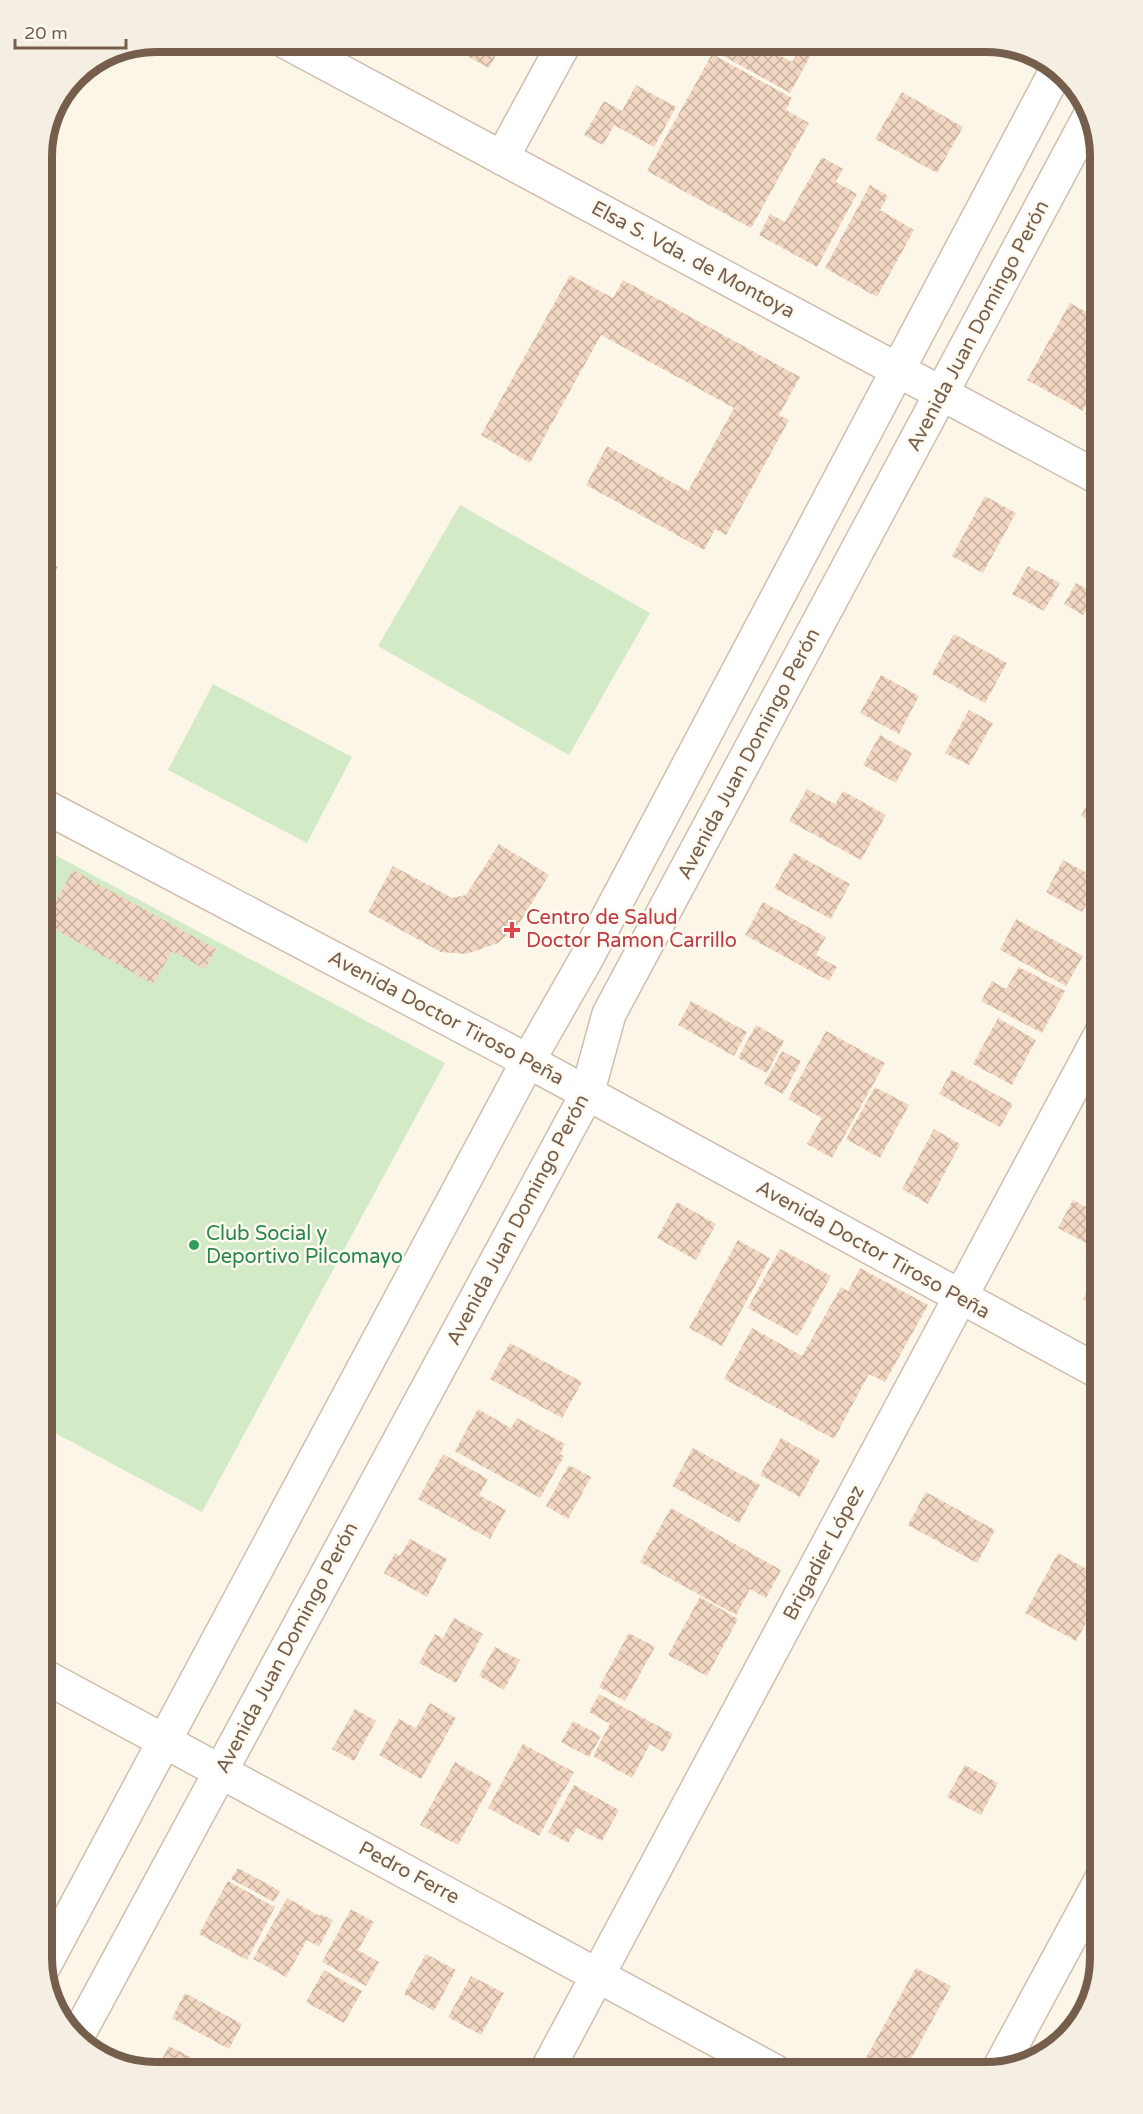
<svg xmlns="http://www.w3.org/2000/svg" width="1143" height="2114" font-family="'Varela Round',sans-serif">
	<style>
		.garden { fill: #d3eac7 }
		.building { fill: url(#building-cross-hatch) }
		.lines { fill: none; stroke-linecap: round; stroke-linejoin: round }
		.minor-casing { stroke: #cebeaf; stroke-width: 36 }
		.minor { stroke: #fff; stroke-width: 33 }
		.health-dot { fill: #e0444e; stroke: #fffaf0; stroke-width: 2 }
		.leisure-dot { fill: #2e9e5b; stroke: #fffaf0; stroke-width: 2 }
		.labels { text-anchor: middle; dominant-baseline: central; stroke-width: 5; stroke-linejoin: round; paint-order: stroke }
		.street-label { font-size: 20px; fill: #765e4d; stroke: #fffaf0 }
		.health-label { font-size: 20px; fill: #be3a42; stroke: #fffaf0; text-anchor: start }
		.leisure-label { font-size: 20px; fill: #27864d; stroke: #fffaf0; text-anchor: start }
		.rim { fill: none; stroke: #765e4d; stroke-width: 8 }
	</style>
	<defs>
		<pattern id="building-cross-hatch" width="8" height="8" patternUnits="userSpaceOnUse" patternTransform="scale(1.5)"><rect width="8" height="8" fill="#f1d7c1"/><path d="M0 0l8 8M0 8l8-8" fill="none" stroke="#c8b29f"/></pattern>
	</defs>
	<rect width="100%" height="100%" fill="#fcf6e9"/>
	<g class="garden">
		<path d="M460,505L650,613L569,755L378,646Z"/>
		<path d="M213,684L352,757L307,843L168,770Z"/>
		<path d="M42,848L445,1063L202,1512L42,1426Z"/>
	</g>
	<g class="building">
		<path d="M441,42H503L489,68Z"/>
		<path d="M698,42H756L792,62L801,47L812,53L790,93Z"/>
		<path d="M712,54L792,98L786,110L809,123L751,228L647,171Z"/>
		<path d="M636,85L676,107L654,147L614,125L603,145L584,135L604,101L622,111Z"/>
		<path d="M902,92L963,127L937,173L875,139Z"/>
		<path d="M822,157L843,169L836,182L857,194L817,267L759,235L770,214L785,222Z"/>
		<path d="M870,185L888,196L880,210L914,230L877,297L825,268Z"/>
		<path d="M570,275L613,298L623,280L800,377L779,415L789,420L726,535L715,529L704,550L586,485L607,446L688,491L734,408L601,335L530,463L481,435Z"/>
		<path d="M1070,303L1101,320V378L1083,411L1027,380Z"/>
		<path d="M1101,385V423L1085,414Z"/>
		<path d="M985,496L1016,513L983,573L952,556Z"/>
		<path d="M42,559L58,567L42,596Z"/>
		<path d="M1028,566L1060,583L1044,611L1012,594Z"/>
		<path d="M1076,583L1095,593L1092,599L1101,604V619L1086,611L1083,615L1064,604Z"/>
		<path d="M954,634L1007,663L985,703L932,674Z"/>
		<path d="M881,675L919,696L899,734L860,713Z"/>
		<path d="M969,710L993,723L969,765L945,753Z"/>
		<path d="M880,735L912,753L896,783L863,765Z"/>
		<path d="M1101,779V827L1081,816Z"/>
		<path d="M807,789L835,804L843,791L886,815L861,860L789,821Z"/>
		<path d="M499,844L549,875L520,922L498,943L466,954L441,952L368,912L393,866L452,898L466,895Z"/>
		<path d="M794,853L850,884L831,919L774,888Z"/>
		<path d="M1063,860L1100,880L1082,912L1046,892Z"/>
		<path d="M73,870L216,949L205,969L172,951L153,984L44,923Z"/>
		<path d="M763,902L826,937L816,955L837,967L829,981L745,935Z"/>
		<path d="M1016,919L1083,956L1066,986L1000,950Z"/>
		<path d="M1019,967L1065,991L1042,1033L981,1001L992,981L1006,989Z"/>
		<path d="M691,1001L747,1032L734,1056L678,1025Z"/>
		<path d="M998,1018L1036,1040L1012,1085L973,1064Z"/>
		<path d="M756,1025L784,1041L767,1073L738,1058Z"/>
		<path d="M826,1031L885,1063L832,1158L807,1144L822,1118L788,1099Z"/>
		<path d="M782,1051L801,1061L783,1094L764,1084Z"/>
		<path d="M952,1070L1013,1104L1000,1127L939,1094Z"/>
		<path d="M875,1087L909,1105L880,1158L846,1139Z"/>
		<path d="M934,1129L960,1144L928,1204L902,1189Z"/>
		<path d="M1073,1200L1101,1215L1088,1244L1058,1228Z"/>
		<path d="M677,1202L716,1224L696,1260L657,1238Z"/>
		<path d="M1101,1235V1308L1083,1299L1098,1270L1085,1263Z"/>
		<path d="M738,1240L770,1258L722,1346L689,1328Z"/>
		<path d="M780,1249L831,1276L798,1336L748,1308Z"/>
		<path d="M860,1268L928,1305L885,1382L869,1374L834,1439L724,1379L752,1328L802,1356L841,1287L848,1291Z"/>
		<path d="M510,1343L582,1382L562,1418L490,1379Z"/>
		<path d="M478,1409L511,1428L517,1418L565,1444L560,1454L564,1456L540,1498L455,1451Z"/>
		<path d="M781,1438L820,1460L800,1497L760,1475Z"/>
		<path d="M693,1448L760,1485L739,1523L672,1486Z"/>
		<path d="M443,1454L488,1479L479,1495L506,1510L490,1539L418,1499Z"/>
		<path d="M569,1465L591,1477L568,1519L546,1506Z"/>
		<path d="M926,1492L995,1530L977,1563L908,1525Z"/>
		<path d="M671,1508L781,1570L766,1598L750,1589L736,1615L640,1562Z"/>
		<path d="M410,1539L447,1559L427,1597L384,1573L395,1553L400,1556Z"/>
		<path d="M1058,1553L1101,1577V1596L1076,1641L1025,1613Z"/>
		<path d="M700,1597L738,1619L707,1676L668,1655Z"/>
		<path d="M454,1618L483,1634L456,1683L419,1663L435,1634L443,1638Z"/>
		<path d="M629,1633L655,1647L625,1701L599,1687Z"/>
		<path d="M495,1647L520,1660L504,1690L479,1676Z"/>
		<path d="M599,1694L673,1734L663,1752L650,1744L632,1778L593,1756L610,1724L589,1712Z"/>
		<path d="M430,1703L456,1718L421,1779L379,1755L399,1719L416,1728Z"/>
		<path d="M355,1709L376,1721L354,1761L332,1749Z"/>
		<path d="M573,1721L601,1736L589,1757L561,1742Z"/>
		<path d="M523,1744L574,1772L539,1836L488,1808Z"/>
		<path d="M455,1762L492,1783L458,1845L420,1825Z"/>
		<path d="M965,1765L998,1783L981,1815L947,1797Z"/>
		<path d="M42,1773L53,1779L42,1799Z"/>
		<path d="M574,1785L619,1810L602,1841L577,1828L568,1843L548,1832Z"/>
		<path d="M238,1868L280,1891L274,1902L231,1879Z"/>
		<path d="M228,1881L275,1907L247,1960L199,1934Z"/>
		<path d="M287,1898L320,1916L321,1914L333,1920L319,1947L307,1940L286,1977L253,1959Z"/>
		<path d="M351,1909L374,1922L358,1950L379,1962L366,1986L322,1962Z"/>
		<path d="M426,1954L456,1970L434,2011L404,1994Z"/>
		<path d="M916,1968L951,1986L904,2072H881L863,2063Z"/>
		<path d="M324,1970L362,1991L344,2023L306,2002Z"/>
		<path d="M471,1976L504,1993L481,2035L448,2017Z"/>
		<path d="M185,1993L242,2024L229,2049L172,2018Z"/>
		<path d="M169,2046L198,2061L192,2072H155Z"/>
	</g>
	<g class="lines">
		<defs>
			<g id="minor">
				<path d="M286,42L1101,479"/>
				<path d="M502,158L565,42"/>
				<path d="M42,805L528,1061L1101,1373"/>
				<path d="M42,1675L776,2072"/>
				<path d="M44,1966L528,1061L585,961L1057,69"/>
				<path d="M78,2035L587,1094L609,1014L1092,112"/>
				<path d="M999,2069L1101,1880"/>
				<path d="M546,2072L1101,1034"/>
			</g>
		</defs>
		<use href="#minor" class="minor-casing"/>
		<use href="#minor" class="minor"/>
	</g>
	<path class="health-dot" d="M509 921h6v6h6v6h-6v6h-6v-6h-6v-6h6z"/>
	<circle class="leisure-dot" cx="194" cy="1245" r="6"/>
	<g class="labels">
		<g class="street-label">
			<text transform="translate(693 260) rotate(28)">Elsa S. Vda. de Montoya</text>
			<text transform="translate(978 326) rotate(-62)">Avenida Juan Domingo Perón</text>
			<text transform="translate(749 754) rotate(-62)">Avenida Juan Domingo Perón</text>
			<text transform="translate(446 1018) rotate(28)">Avenida Doctor Tiroso Peña</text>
			<text transform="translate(518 1220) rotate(-62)">Avenida Juan Domingo Perón</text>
			<text transform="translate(873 1250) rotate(29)">Avenida Doctor Tiroso Peña</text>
			<text transform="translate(824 1553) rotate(-62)">Brigadier López</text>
			<text transform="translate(287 1648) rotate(-62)">Avenida Juan Domingo Perón</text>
			<text transform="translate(409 1873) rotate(28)">Pedro Ferre</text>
		</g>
		<g class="health-label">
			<text x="526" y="918">Centro de Salud<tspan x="526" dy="23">Doctor Ramon Carrillo</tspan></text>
		</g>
		<g class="leisure-label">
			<text x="206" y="1234">Club Social y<tspan x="206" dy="23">Deportivo Pilcomayo</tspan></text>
		</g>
	</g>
	<path d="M0 0H1143V2114H0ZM156 52H986A104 104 0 0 1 1090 156V1958A104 104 0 0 1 986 2062H156A104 104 0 0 1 52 1958V156A104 104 0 0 1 156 52Z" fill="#f4eee3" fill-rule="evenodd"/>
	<path class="rim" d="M156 52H986A104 104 0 0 1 1090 156V1958A104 104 0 0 1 986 2062H156A104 104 0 0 1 52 1958V156A104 104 0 0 1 156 52Z"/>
	<path d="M15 39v9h111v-9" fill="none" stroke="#765e4d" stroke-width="3"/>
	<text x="24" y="39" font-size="18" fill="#765e4d" stroke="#fffaf0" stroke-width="4.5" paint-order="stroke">20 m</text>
</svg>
